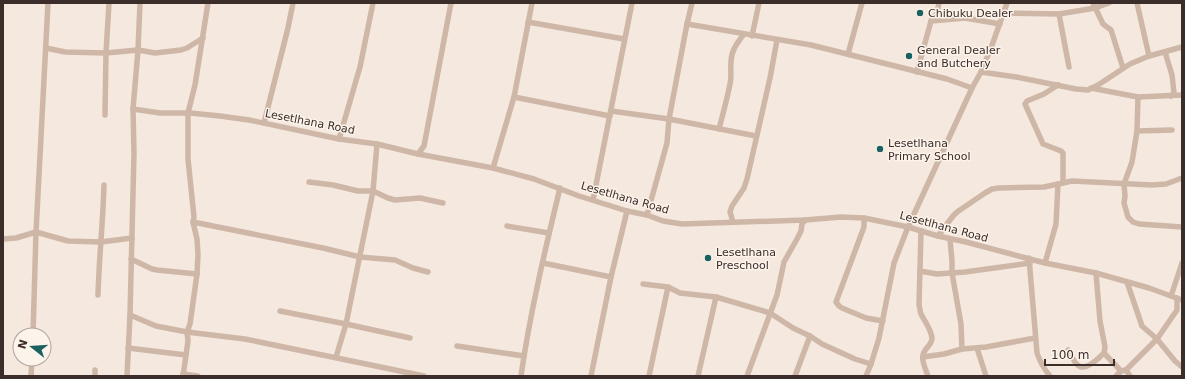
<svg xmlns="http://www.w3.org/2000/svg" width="1185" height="379" font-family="'DejaVu Sans',sans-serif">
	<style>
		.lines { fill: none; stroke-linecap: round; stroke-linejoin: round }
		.minor { stroke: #cfb7a8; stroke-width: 5.5 }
		.poi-dot { fill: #1a6160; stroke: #fcf3eb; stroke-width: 1.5 }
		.labels { text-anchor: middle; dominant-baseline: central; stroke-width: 3; stroke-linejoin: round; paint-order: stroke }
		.poi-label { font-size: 11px; fill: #3b2d29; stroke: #fcf3eb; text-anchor: start }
		.street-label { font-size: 11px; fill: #3b2d29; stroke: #fcf3eb }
	</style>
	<rect width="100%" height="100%" fill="#f5e8de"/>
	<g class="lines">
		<g class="minor">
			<path d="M1093,3L1103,24L1111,30L1112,33L1123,68"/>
			<path d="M1137,3L1149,56"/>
			<path d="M1003,13L1059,14L1095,8L1109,3"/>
			<path d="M1059,14L1069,67"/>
			<path d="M931,21L937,13L939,3"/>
			<path d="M528,22L624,39"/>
			<path d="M687,24L811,45L947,79L972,88"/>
			<path d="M752,36L759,3"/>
			<path d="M46,48L65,52L106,53L138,50L155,53L181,50L187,48L203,38"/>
			<path d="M1165,52L1172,75L1174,93L1171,96"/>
			<path d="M848,54L862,3"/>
			<path d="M917,72L931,21L965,18L1000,24"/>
			<path d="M981,72L1016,77L1076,89L1088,90L1098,85L1130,64L1149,56L1182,47"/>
			<path d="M1058,85L1044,94L1027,101L1025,104L1043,144L1061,151L1063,153V183"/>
			<path d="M1091,88L1138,97L1182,95"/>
			<path d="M514,97L610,116"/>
			<path d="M133,109L160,113H190L220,116L249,120L339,139L377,144L418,154L493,168L534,179L579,196L627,211L647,215L663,221L682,224L805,220L841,217L864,218L908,227L938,236L966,242L1045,263L1096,273L1149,288L1182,300"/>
			<path d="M611,111L669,119L756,136"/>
			<path d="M105,115L106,53L109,3"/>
			<path d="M264,123L288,28L293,3"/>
			<path d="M719,129C723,114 727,99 730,84C732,76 730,69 731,62C731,51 737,43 744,34"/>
			<path d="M1172,130L1137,131L1132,162L1124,184L1125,196L1124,203L1128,217L1133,222L1139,224L1182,227"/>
			<path d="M1137,131L1138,97"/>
			<path d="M339,139L360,67L373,3"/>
			<path d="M418,154L424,146L451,3"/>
			<path d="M493,168L514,97L532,3"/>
			<path d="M309,182L333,185L358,191H373L388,198L395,200L420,198L443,203"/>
			<path d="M593,200L632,3"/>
			<path d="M647,215L667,143L669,119L687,24L692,3"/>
			<path d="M864,218V227L836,302L839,306L842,308L866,318L883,321"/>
			<path d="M193,222L323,248L360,257L395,260L413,268L428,272"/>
			<path d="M733,222L730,212L732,206L744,188L747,179L770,78L777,40"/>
			<path d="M507,226L549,233"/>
			<path d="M921,231L919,305C920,308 920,312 921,314C925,322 931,329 932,338C932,343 929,345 926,349C919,357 925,367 928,376"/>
			<path d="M938,236L953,216L957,212L985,193L992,189L999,188L1044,187L1072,181L1152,185L1166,184L1182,178"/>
			<path d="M3,239L16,238L36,232L68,241L101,242L132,238"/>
			<path d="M950,239L952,261V273L961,324L962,349"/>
			<path d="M1029,258L1037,353C1040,362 1044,369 1050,376"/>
			<path d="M131,259L152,269L157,270L197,274"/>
			<path d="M543,263L611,277"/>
			<path d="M1045,263L1056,224L1058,184"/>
			<path d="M920,271L937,274L965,272L1030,263"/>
			<path d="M1127,282L1142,326L1157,339L1175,361L1182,367"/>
			<path d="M643,284L668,287L680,293L716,297L770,313L793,328L810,336L822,344L855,359L871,364"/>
			<path d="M98,295C99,258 103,222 104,185"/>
			<path d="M1171,296L1182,263"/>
			<path d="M280,311L346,324L410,338"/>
			<path d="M130,315L156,326L187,332L245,339L424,376"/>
			<path d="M33,335L36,232L48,3"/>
			<path d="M457,346L524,356"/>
			<path d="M128,348L186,355"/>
			<path d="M977,348L986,376"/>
			<path d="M1068,350C1071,355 1074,363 1079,366C1086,371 1100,357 1104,353L1105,347L1100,321L1096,273"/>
			<path d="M1104,353L1121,371"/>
			<path d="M336,357L346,324L373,191L377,144"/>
			<path d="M923,357L944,354L962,349L986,347L1035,338"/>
			<path d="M1126,370L1130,376"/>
			<path d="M183,374L198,376"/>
			<path d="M31,376L32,359"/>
			<path d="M95,376V370"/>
			<path d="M127,376L130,315L134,153L133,109L138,50L140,3"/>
			<path d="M183,376L188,341L187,332L190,324L197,274L198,254L197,239L193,222L194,217L188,159V113L195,85L208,3"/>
			<path d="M521,376C530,313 545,250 560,188"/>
			<path d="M591,376L611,277L627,211"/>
			<path d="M649,376L668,287"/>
			<path d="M698,376L716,297"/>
			<path d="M747,376L777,295L784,262L797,239L801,231L802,224L805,220"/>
			<path d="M795,376L810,336"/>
			<path d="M866,376L871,364L879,338L894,263L908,227L972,88L981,72L991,48L1007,3"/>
			<path d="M1116,376L1121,371L1126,370L1157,339L1177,310V298"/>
		</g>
	</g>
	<g class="poi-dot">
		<circle cx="920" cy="13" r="4"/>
		<circle cx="909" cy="56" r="4"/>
		<circle cx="880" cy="149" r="4"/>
		<circle cx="708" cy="258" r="4"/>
	</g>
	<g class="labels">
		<g class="poi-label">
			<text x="928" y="13">Chibuku Dealer</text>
			<text x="917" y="50">General Dealer<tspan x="917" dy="13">and Butchery</tspan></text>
			<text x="888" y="143">Lesetlhana<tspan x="888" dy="13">Primary School</tspan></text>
			<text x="716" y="252">Lesetlhana<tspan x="716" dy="13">Preschool</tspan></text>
		</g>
		<g class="street-label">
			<text transform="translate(310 122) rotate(11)">Lesetlhana Road</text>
			<text transform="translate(625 198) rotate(16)">Lesetlhana Road</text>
			<text transform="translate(944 227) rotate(15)">Lesetlhana Road</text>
		</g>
	</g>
	<rect width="1185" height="379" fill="none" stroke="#3b2d29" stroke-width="8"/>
	<g transform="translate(32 347) rotate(287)"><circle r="19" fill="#fcf3eb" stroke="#afa49d"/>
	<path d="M0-3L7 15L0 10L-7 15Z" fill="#1a6160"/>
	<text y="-6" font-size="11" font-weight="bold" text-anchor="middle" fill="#3b2d29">N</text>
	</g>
	<path d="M1045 359v6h69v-6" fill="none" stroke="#3b2d29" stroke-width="2"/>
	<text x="1051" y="359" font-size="12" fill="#3b2d29" stroke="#fcf3eb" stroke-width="3" paint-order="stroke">100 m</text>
</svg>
